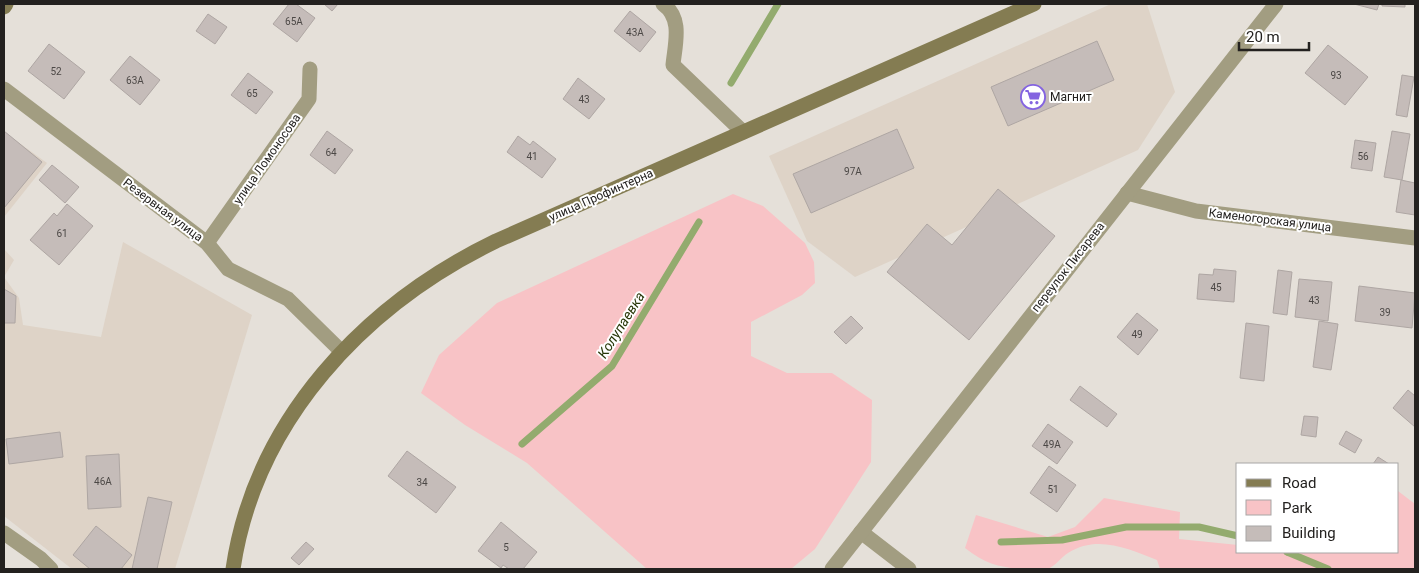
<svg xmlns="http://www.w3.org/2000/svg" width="1419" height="573" font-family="Roboto,sans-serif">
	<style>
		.built { fill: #ded3c7 }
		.green { fill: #f8c3c6 }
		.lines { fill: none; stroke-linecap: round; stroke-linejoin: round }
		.stream { stroke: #93ab6e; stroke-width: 7 }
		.building { fill: #c5bcb9; stroke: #aea6a3 }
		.street { stroke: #a29d81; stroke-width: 15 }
		.secondary { stroke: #847c52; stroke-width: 15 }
		.labels { text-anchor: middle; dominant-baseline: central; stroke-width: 4; stroke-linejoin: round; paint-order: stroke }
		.number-label { font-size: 10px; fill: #4c4846 }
		.poi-label { font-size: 12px; fill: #23211f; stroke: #fff; text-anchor: start }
		.street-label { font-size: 12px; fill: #23211f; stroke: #fff }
		.water-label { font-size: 14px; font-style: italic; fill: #29380a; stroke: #fff }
	</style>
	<rect width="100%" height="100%" fill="#e5e0d9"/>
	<g class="built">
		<path d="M1111,4H1147L1175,92L1138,150L855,277L807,241L769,156Z"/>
		<path d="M4,132L47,163L4,217Z"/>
		<path d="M123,242L252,315L175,569H72L4,516V249L14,260L4,277L19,298L23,325L101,337Z"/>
	</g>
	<g class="green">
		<path d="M733,194L763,206L805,243L814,262L815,283L802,295L751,322V356L787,373H832L872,400L871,462L815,549L791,569H647L527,463L465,425L421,393L439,355L497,303Z"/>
		<path d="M1398,491L1415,504V569H1160L1157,560C1129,549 1097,534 1068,553C1060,558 1056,566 1047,569C1014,569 992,570 965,548L976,515L1048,537L1075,527L1104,498L1180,512L1179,539L1238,545V552H1398Z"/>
	</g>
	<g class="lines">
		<g class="stream">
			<path d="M731,83L778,4"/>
			<path d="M522,444L612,366L699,222"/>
			<path d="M1001,542L1062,540L1126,527H1199L1238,536"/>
			<path d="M1287,552L1328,569"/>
		</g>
	</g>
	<g class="building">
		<path d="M289,4H296L315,18L297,42L273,24Z"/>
		<path d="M324,4H338L332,11Z"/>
		<path d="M1354,4H1379L1377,10Z"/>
		<path d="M1382,4H1405V7L1382,6Z"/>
		<path d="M630,11L656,32L640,52L614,31Z"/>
		<path d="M208,14L227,27L215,44L196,31Z"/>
		<path d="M1097,41L1114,80L1008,126L991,87Z"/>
		<path d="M49,44L85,72L64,99L28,71Z"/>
		<path d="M1328,45L1368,77L1345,105L1305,73Z"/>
		<path d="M130,56L160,80L140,105L110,80Z"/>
		<path d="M248,73L273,92L256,114L231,95Z"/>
		<path d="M1402,75L1414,77L1407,117L1396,115Z"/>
		<path d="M578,78L605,99L589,119L563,99Z"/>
		<path d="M897,129L914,168L811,213L793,174Z"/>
		<path d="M4,131L42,162L4,208Z"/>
		<path d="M327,131L353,150L335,174L310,155Z"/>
		<path d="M1392,131L1410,134L1402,180L1384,177Z"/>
		<path d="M518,136L530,145L533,141L556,159L542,178L507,152Z"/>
		<path d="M1355,140L1376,143L1372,171L1351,168Z"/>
		<path d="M52,165L79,187L65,203L39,180Z"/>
		<path d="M1401,180L1415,183V215L1396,212Z"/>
		<path d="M998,189L1055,236L969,340L887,272L927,224L952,245Z"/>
		<path d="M67,204L93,226L59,265L30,240L54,213L57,216Z"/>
		<path d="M1214,269L1236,271L1234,302L1197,299L1199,274L1213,275Z"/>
		<path d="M1278,270L1292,272L1287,315L1273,313Z"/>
		<path d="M1299,279L1332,282L1328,321L1295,317Z"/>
		<path d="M1359,286L1415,293L1412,328L1355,321Z"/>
		<path d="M4,289L16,296L15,323H4Z"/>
		<path d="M1137,313L1158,330L1138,355L1117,337Z"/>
		<path d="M851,316L863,328L846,344L834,332Z"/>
		<path d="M1319,321L1338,324L1331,370L1313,367Z"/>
		<path d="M1246,323L1269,326L1264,381L1240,378Z"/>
		<path d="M1080,386L1117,414L1107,427L1070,400Z"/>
		<path d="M1408,390L1415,396V427L1393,408Z"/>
		<path d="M1304,416L1318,417L1316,437L1301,435Z"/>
		<path d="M1048,424L1073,442L1057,464L1032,446Z"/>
		<path d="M1346,431L1362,440L1355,453L1339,444Z"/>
		<path d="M60,432L63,457L9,464L6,439Z"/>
		<path d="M407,451L456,487L436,513L388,476Z"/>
		<path d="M119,454L121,507L88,509L86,456Z"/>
		<path d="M1378,457L1389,464H1373Z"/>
		<path d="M1049,466L1076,485L1057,512L1030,493Z"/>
		<path d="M148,497L172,502L157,569H132Z"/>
		<path d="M501,522L537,552L523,569H509L503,565L501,568L478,551Z"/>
		<path d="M96,526L132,555L121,569H90L73,555Z"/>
		<path d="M306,542L314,549L299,565L291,558Z"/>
	</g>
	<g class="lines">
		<g class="street">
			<path d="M663,4C683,18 675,44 673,65L743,132"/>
			<path d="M4,89L207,243L228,269L288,299L341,351"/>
			<path d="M1127,193L1196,211L1415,238"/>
			<path d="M207,243L309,99L310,69"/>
			<path d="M861,532L909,569"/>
			<path d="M4,533L41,559L51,569"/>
			<path d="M832,569L1276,4"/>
		</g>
		<g class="secondary">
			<path d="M4,7L6,4"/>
			<path d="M233,569C255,420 364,305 496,241L1034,4"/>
		</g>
	</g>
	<defs>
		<symbol id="supermarket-ring" viewBox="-11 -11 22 22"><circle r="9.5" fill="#fff" stroke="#8464e0" stroke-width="1.5"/><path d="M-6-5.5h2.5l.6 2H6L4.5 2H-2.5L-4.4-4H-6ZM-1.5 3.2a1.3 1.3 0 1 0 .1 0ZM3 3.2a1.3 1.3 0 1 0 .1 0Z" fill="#8464e0"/></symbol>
	</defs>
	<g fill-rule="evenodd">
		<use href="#supermarket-ring" x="1019" y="83" width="28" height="28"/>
	</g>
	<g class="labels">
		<g class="number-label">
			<text x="294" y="21">65А</text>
			<text x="635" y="32">43А</text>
			<text x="56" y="71">52</text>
			<text x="1336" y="75">93</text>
			<text x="135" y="80">63А</text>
			<text x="252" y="93">65</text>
			<text x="584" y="99">43</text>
			<text x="331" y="152">64</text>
			<text x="532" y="156">41</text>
			<text x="1363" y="156">56</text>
			<text x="853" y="171">97А</text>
			<text x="62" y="233">61</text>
			<text x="1216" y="287">45</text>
			<text x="1314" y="300">43</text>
			<text x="1385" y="312">39</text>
			<text x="1137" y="334">49</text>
			<text x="1052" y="444">49А</text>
			<text x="103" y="481">46А</text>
			<text x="422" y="482">34</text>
			<text x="1053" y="489">51</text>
			<text x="506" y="547">5</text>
		</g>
		<g class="poi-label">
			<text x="1050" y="97">Магнит</text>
		</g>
		<g class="street-label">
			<text transform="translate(267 159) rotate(-55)">улица Ломоносова</text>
			<text transform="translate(601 195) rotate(-24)">улица Профинтерна</text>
			<text transform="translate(163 210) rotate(37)">Резервная улица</text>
			<text transform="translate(1270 220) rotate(7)">Каменогорская улица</text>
			<text transform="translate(1068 267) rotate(-52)">переулок Писарева</text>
		</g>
		<g class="water-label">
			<text transform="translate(621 325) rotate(-58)">Колупаевка</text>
		</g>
	</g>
	<rect width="1419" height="573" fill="none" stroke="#23211f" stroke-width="10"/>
	<rect x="1236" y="463" width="162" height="90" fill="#ffffff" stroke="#a7a6a5"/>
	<rect x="1246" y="479" width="25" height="8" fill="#847c52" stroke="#a7a6a5"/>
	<text x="1282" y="488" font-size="15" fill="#23211f">Road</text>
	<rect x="1246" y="500" width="25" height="15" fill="#f8c3c6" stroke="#a7a6a5"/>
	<text x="1282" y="513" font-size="15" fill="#23211f">Park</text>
	<rect x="1246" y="526" width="25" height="15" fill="#c5bcb9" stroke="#a7a6a5"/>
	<text x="1282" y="538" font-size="15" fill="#23211f">Building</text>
	<path d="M1239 42v8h70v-8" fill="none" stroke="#23211f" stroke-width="2.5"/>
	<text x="1246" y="42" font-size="15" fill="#23211f" stroke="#ffffff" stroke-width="4" paint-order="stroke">20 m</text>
</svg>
